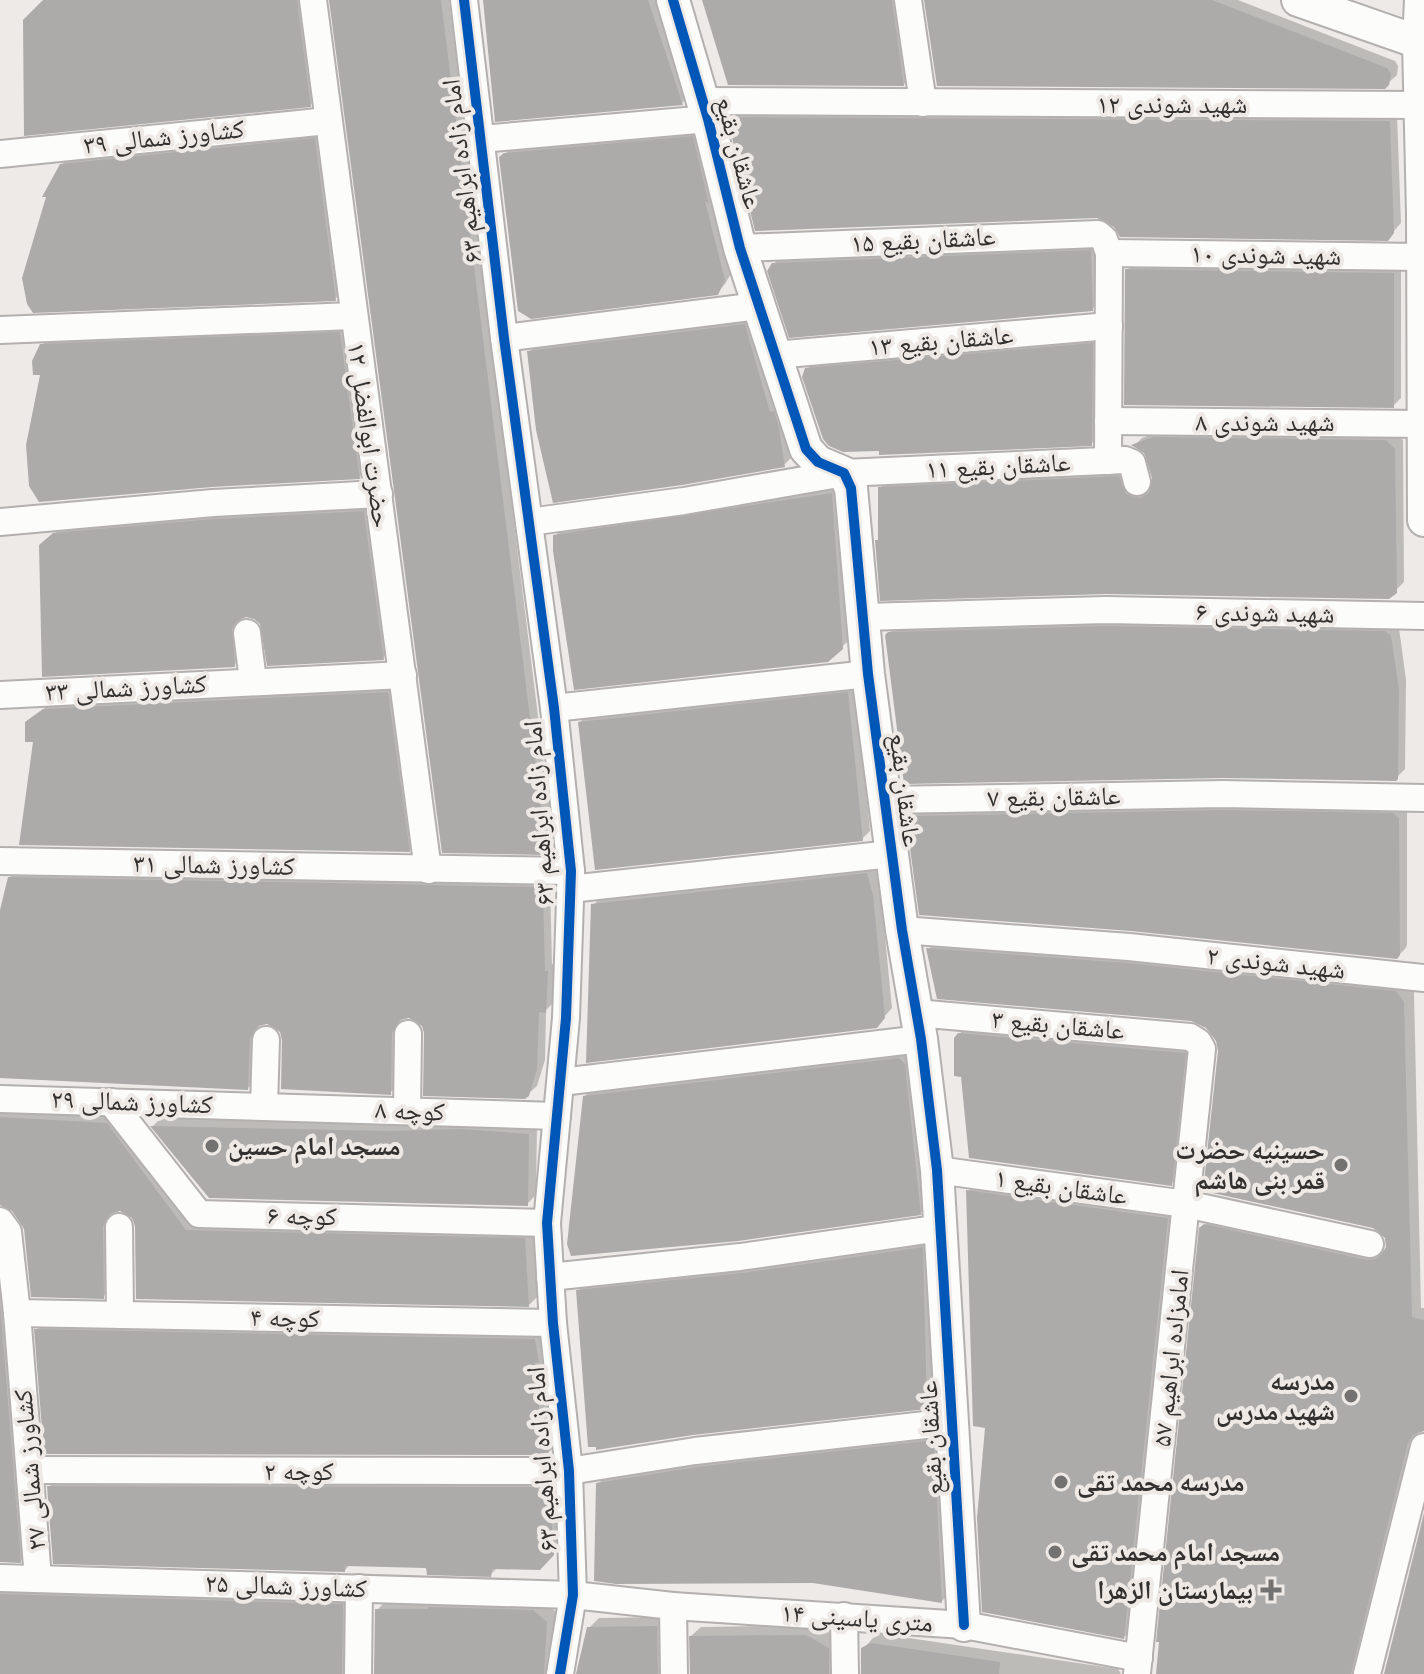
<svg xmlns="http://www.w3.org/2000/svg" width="1424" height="1674" font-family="'Fira Sans','Noto Naskh Arabic',sans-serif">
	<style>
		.shadow { fill: #0003 }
		.building { fill: #adabaa }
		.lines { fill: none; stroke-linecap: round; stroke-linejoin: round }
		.minor-casing { stroke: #b3b0ae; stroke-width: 30 }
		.tertiary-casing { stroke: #b3b0ae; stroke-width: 36 }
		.minor { stroke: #fcfcfb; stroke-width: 26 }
		.tertiary { stroke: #fcfcfb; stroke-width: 32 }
		.cycleway-casing { stroke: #efe9e5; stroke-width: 15 }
		.cycleway { stroke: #0057b8; stroke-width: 10 }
		.poi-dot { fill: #747270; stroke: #efe9e5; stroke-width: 3 }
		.labels { text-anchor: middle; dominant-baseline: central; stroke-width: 8; stroke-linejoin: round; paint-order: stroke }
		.street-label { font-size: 26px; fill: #333130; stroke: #efe9e5 }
		.poi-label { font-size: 26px; font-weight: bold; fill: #333130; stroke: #efe9e5; text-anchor: start }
	</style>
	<rect width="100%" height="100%" fill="#edeae7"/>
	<g class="shadow">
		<path d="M46,0H305L318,97L310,105Z"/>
		<path d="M329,0H449L554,845L546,853Z"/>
		<path d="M486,0H658L690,95L682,103L496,120Z"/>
		<path d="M704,0H900L912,76L904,84Z"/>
		<path d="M926,0H1238L1395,61L1398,66L1397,75L1384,87Z"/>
		<path d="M737,110L1397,114L1401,223L1387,239L1116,225L1098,216L729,118Z"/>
		<path d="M700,129L733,270L725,284L717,293L501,158L509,150Z"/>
		<path d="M322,131L343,291L335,299L61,165L70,157Z"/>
		<path d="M1098,243L1100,301L1092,309L774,264L782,255Z"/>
		<path d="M1135,262L1401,265V398L1393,406L1127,270Z"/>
		<path d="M753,317L793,456L785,464L681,483L529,352L537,344Z"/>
		<path d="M348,325L367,469L359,477L42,373L41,346L50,337Z"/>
		<path d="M1100,336L1099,435L1091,444L881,449L807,369L815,361Z"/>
		<path d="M1163,430L1394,432L1403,440L1404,582L1395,591L877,541L880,538V488L888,480L1127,469L1134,486L1150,490L1155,478L1146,452L1135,445L1142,438Z"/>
		<path d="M840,486L850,639L841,648L553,538L563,528Z"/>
		<path d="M372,504L391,650L383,658L262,623L255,617L246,615L239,618L242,657L234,665L50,538L63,526Z"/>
		<path d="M1115,619L1399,628L1406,680L1405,769L1395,779L887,635L896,627Z"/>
		<path d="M396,684L417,842L409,850L35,740L27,723L53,701Z"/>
		<path d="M856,685L870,831L862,839L580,722L588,714Z"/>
		<path d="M1232,803L1407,810V945L1405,949L1397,957L914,817L922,808Z"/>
		<path d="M875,866L880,886L892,1008L876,1026L593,905L602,897Z"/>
		<path d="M18,870L550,879L552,964H555L553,1003L546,1010L545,1060L537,1086L528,1094L426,1033L423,1024L409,1016L403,1018L399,1023L398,1085L390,1093L284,1039L281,1030L268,1022L261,1024L257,1029L256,1080L248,1088L0,1076V919L9,878Z"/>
		<path d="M938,939L1406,982L1414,992L1421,1308H1424V1430H1418L1361,1659L1364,1674H1158L1201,1229L1212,1218L1378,1251L1385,1250L1388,1240L1220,1051L1218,1040L1208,1027L1192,1019L929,949Z"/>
		<path d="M968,1026L1193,1046L1179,1176L1171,1184L959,1034Z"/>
		<path d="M908,1051L928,1205L920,1213L585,1096L593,1088Z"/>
		<path d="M0,1107L117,1114L196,1221L534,1229L539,1295L529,1305L137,1225L129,1212L115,1210L112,1215L113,1287L103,1297L23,1222L8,1205L0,1203Z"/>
		<path d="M161,1118L537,1125L536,1195L527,1204L153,1126Z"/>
		<path d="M979,1181L1178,1208L1134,1626L1124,1637L987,1426L968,1191Z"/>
		<path d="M0,1224L30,1551L20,1561L0,1560Z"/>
		<path d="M930,1240L934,1399L926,1407L577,1292L585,1284Z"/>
		<path d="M44,1322L543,1331L547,1352L542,1356L550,1433L555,1434L556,1445L548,1453L36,1330Z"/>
		<path d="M941,1433L950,1593L942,1601L813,1581L598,1484L606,1476L707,1460Z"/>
		<path d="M57,1479L545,1480L557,1491L561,1545L548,1560L497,1568L490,1575L428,1566L350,1564L345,1570L49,1487Z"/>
		<path d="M0,1580L352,1595L357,1674H0Z"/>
		<path d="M387,1600L543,1601L556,1612L553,1674H376L377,1610Z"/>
		<path d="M666,1617L672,1674H578L589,1628L599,1618Z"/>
		<path d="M816,1625L838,1638L843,1674H690L691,1636L701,1627Z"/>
		<path d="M882,1634L1118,1669L1121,1674H862L863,1649L873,1638Z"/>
	</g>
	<g class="building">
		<path d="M43,0H297L311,107L24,136L23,20Z"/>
		<path d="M329,0H441L547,855L442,853Z"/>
		<path d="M483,0H648L683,105L495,122Z"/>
		<path d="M702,0H892L904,86L728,85Z"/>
		<path d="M924,0H1212L1387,68L1391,74L1389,85L1385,89L937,86Z"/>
		<path d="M727,117L1390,121L1394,233L1388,241L1120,237L1114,227L1097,218L755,231Z"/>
		<path d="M693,136L709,204L705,201L725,280L718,295L531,319L518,311L499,157L504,153Z"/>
		<path d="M315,138L336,301L33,313L27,304L22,278L46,197H42L60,164Z"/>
		<path d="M1091,250L1093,311L789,338L767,271L772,263Z"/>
		<path d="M1125,269L1394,273V408L1124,405Z"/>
		<path d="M745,324L770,412L774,411L779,428L785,467L682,485L553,503L536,430L527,351Z"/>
		<path d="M340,332L360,479L212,487L39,502L29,486L26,445L40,375H33L32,361L40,344Z"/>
		<path d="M1093,343L1092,446L879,455V451L843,452L829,446L823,439L802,377L805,368Z"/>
		<path d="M1153,437L1386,440L1395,449L1397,593L1389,599L1106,594L880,601L875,540H878V487L1119,476L1126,494L1140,498L1149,493L1152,478L1144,453L1131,445Z"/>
		<path d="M832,493L843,649L828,662L574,690L553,551V535Z"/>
		<path d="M364,511L384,660L267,666L260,624L254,619L246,617L237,621L232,628L235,667L42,677L39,545L53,533L214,519Z"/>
		<path d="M1106,626L1385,631L1391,636L1399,689L1398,779L1396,781L1223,778L904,784L885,635L888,632Z"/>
		<path d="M388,692L410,852L19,845L33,742H25V722L43,709Z"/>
		<path d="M848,692L863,841L595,870L578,722Z"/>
		<path d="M1223,810L1393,813L1399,818L1400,955L1397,959L1131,931L919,915L907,826L912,816Z"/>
		<path d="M867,873L873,895L885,1018L877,1028L586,1063L591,904Z"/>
		<path d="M8,877L543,887L545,971H548L546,1013L539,1012L537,1069L529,1096L525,1099L423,1096L424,1033L422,1026L409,1018L400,1020L392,1033L391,1095L281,1089L282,1040L280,1032L267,1024L258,1026L250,1039L248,1090L0,1078V910Z"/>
		<path d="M926,948L1128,963L1396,991L1404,1002L1412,1317L1424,1320V1431L1413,1435L1408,1443L1351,1674H1156L1159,1642H1156L1199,1228L1204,1224L1367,1260L1376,1259L1382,1254L1386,1247L1385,1238L1373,1228L1203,1191L1218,1051L1216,1041L1206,1028L1191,1021L937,999Z"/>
		<path d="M958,1033L1186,1053L1172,1186L969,1158L961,1077L954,1076V1038Z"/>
		<path d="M899,1058L905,1064L921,1215L738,1241L571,1256L567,1244L583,1096Z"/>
		<path d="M0,1117L107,1123L186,1230L525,1238L529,1307L136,1299L135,1226L132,1218L120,1211L110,1214L103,1226L104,1299L31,1297L24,1229L12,1211L0,1205Z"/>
		<path d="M150,1126L390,1131L460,1129L529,1134L528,1206L209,1198Z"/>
		<path d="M966,1190L1168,1218L1124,1639L982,1612L977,1518L985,1428L973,1426Z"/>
		<path d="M923,1247L927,1409L693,1435L596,1450V1447H588L576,1290L742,1273Z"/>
		<path d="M0,1305L1,1315L21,1563L0,1562Z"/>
		<path d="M34,1329L535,1339L539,1362L535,1363L542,1441L547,1442L549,1455L44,1454Z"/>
		<path d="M934,1440L942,1603L813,1583L616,1584L594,1581L596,1483L697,1467Z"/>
		<path d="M47,1486L536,1487L550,1499L554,1555L540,1570L492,1569L491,1577L427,1575L426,1568L345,1566V1572L53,1564Z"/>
		<path d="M1424,1513V1674H1384Z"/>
		<path d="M0,1594L343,1604L342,1674H0Z"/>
		<path d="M428,1607L533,1610L547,1622L544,1674H374L375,1609H428Z"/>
		<path d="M657,1626L658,1674H576L587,1627Z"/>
		<path d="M806,1635L829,1648V1674H690L689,1636Z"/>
		<path d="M871,1643L1000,1662L999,1674H861V1648Z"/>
	</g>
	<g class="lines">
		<defs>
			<g id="minor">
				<path d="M313,0C350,290 390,580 428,870"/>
				<path d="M464,0L504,338L554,708L571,871L566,1018L547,1223L553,1323L569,1471L573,1595L560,1674"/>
				<path d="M908,0L923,103"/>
				<path d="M702,101L1420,105"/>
				<path d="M481,139L708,119"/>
				<path d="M0,154L328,121"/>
				<path d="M740,248L1098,234L1104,239L1109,253L1108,461"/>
				<path d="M1109,253L1422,257"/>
				<path d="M0,330L352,316"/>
				<path d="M504,338L758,306"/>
				<path d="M774,355L1109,326"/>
				<path d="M1108,421L1424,424"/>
				<path d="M0,522L213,503L379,494"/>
				<path d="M529,522L684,501L844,473L1125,460L1132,463L1137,482"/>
				<path d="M864,617L1106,610L1424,616"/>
				<path d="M247,633L253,681"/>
				<path d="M0,695L403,675"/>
				<path d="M554,708L868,674"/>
				<path d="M885,800L1223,794L1424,798"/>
				<path d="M0,861L571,871"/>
				<path d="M570,889L891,854"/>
				<path d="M902,930L1129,947L1424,978"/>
				<path d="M916,1013L1190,1037L1198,1042L1202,1049L1137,1673"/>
				<path d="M561,1082L921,1039"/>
				<path d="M0,1099L557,1116"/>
				<path d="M111,1102L199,1214L547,1223"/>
				<path d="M264,1106L266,1040"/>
				<path d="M407,1111L408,1034"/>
				<path d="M937,1170L1186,1204L1370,1244"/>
				<path d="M0,1221L8,1232L17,1313L38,1579"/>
				<path d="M119,1227L120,1315"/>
				<path d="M550,1277L740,1257L941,1228"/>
				<path d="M17,1313L553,1323"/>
				<path d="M30,1470L569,1471L695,1451L952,1422"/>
				<path d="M0,1578L573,1595L673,1606L964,1625L1139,1658"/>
				<path d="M673,1606L674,1674"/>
				<path d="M844,1616L845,1674"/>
				<path d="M358,1674L359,1588"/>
				<path d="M1367,1674L1424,1447"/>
			</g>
			<g id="tertiary">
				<path d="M673,0L708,119L740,248L806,449L818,462L844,473L851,488L868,674L902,930L921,1039L937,1170L964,1625"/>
				<path d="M1298,0L1424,44"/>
				<path d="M1421,0L1419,42L1423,214L1424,520"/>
			</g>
		</defs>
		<use href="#minor" class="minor-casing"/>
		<use href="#tertiary" class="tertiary-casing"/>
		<use href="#minor" class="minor"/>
		<use href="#tertiary" class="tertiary"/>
		<defs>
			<g id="cycleway">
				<path d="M464,0L504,338L554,708L571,871L566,1018L547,1223L553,1323L569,1471L573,1595L560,1674"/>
				<path d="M673,0L708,119L740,248L806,449L818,462L844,473L851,488L868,674L902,930L921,1039L937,1170L964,1625"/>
			</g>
		</defs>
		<use href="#cycleway" class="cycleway-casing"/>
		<use href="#cycleway" class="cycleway"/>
	</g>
	<g class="poi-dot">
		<circle cx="212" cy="1146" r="8"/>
		<circle cx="1341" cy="1165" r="8"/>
		<circle cx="1351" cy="1396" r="8"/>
		<circle cx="1061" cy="1482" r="8"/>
		<circle cx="1055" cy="1552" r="8"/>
		<path d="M1267 1578h8v8h8v8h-8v8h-8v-8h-8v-8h8z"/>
	</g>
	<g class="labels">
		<g class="street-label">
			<text x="1172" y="104">شهید شوندی ۱۲</text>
			<text transform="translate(164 137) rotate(-6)">کشاورز شمالی ۳۹</text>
			<text transform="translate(739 153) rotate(75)">عاشقان بقیع</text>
			<text transform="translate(462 171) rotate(-97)">امام زاده ابراهیم ۶۳</text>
			<text transform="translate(923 240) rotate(-3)">عاشقان بقیع ۱۵</text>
			<text transform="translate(1266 255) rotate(1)">شهید شوندی ۱۰</text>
			<text transform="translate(941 341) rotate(-5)">عاشقان بقیع ۱۳</text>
			<text x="1265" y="422">شهید شوندی ۸</text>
			<text transform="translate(369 435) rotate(82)">حضرت ابوالفضل ۱۲</text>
			<text transform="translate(998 466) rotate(-3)">عاشقان بقیع ۱۱</text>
			<text transform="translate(1265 613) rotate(1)">شهید شوندی ۶</text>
			<text transform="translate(126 688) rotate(-3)">کشاورز شمالی ۳۳</text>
			<text transform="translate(905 790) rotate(83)">عاشقان بقیع</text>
			<text transform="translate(1054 797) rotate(-1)">عاشقان بقیع ۷</text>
			<text transform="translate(539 813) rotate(-94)">امام زاده ابراهیم ۶۳</text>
			<text transform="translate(214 865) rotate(1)">کشاورز شمالی ۳۱</text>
			<text transform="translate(1276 963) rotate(6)">شهید شوندی ۲</text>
			<text transform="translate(1058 1025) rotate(5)">عاشقان بقیع ۳</text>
			<text transform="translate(132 1102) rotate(2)">کشاورز شمالی ۲۹</text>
			<text transform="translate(410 1111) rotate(2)">کوچه ۸</text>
			<text transform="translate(1061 1187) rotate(8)">عاشقان بقیع ۱</text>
			<text transform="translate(302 1216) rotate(1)">کوچه ۶</text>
			<text transform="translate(285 1318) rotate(1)">کوچه ۴</text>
			<text transform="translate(1171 1358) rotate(-84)">امامزاده ابراهیم ۵۷</text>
			<text transform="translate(931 1438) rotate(-93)">عاشقان بقیع</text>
			<text transform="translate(542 1459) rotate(-94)">امام زاده ابراهیم ۶۳</text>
			<text transform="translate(30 1470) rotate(-95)">کشاورز شمالی ۲۷</text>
			<text x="299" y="1471">کوچه ۲</text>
			<text transform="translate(286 1586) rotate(2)">کشاورز شمالی ۲۵</text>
			<text transform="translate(857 1618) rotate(4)">۱۴ متری یاسینی</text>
		</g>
		<g class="poi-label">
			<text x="228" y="1146">مسجد امام حسین</text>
			<text x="1325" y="1150" text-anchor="end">حسینیه حضرت<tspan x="1325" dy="30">قمر بنی هاشم</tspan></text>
			<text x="1335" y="1381" text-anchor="end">مدرسه<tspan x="1335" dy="30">شهید مدرس</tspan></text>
			<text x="1077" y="1482">مدرسه محمد تقی</text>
			<text x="1071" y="1552">مسجد امام محمد تقی</text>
			<text x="1253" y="1590" text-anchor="end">بیمارستان الزهرا</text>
		</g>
	</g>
</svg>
